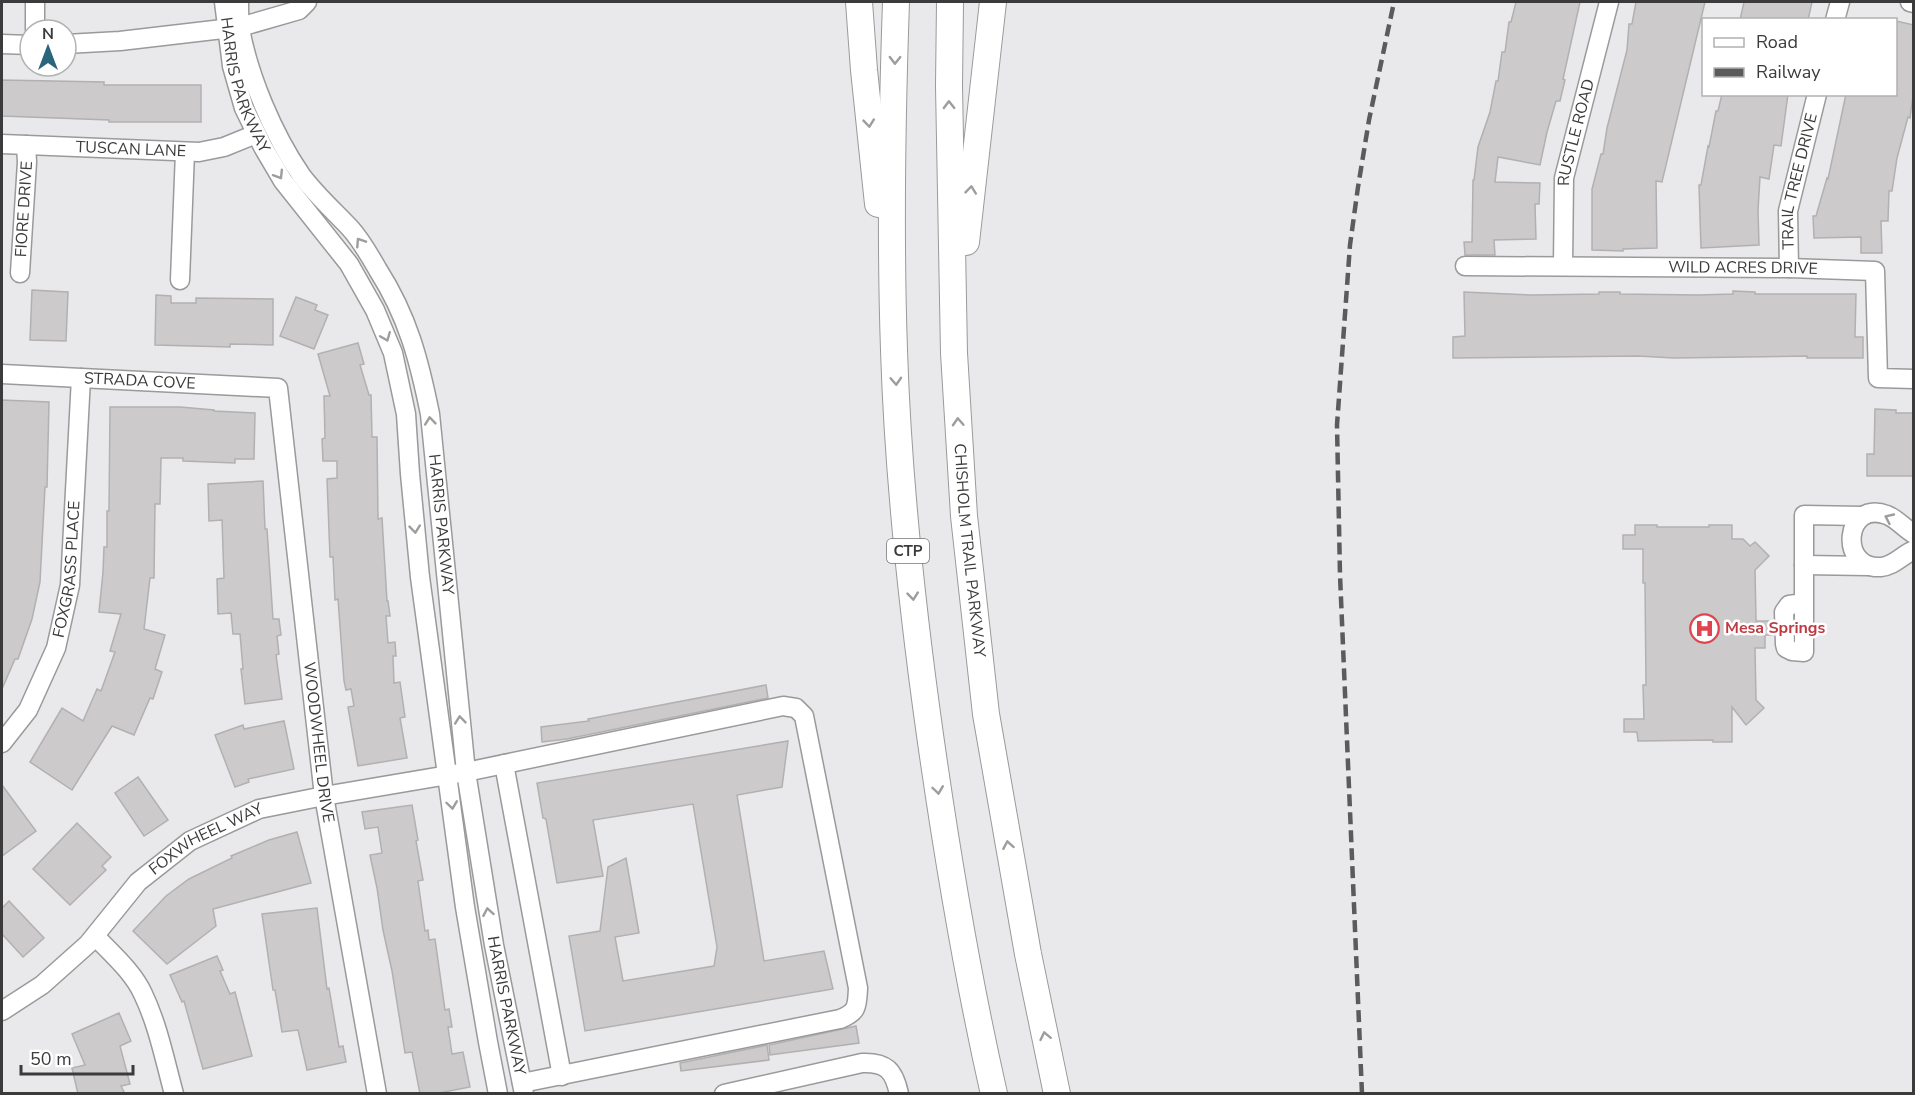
<svg xmlns="http://www.w3.org/2000/svg" width="1915" height="1095" font-family="'Nunito Sans',sans-serif">
	<style>
		.building { fill: #cccacb; stroke: #b2b0b1; stroke-width: 1.5 }
		.lines { fill: none; stroke-linecap: round; stroke-linejoin: round }
		.minor-casing { stroke: #9a9a9c; stroke-width: 21 }
		.highway-casing { stroke: #9a9a9c; stroke-width: 28 }
		.minor { stroke: #fff; stroke-width: 18 }
		.highway { stroke: #fff; stroke-width: 26 }
		.rail { stroke: #5b5b5c; stroke-width: 4.5; stroke-dasharray: 12 6; stroke-linecap: butt }
		.oneway { stroke: #9d9d9e }
		.labels { text-anchor: middle; dominant-baseline: central; stroke-width: 5; stroke-linejoin: round; paint-order: stroke }
		.shield { fill: #fff; stroke: #767676; stroke-width: 1.5 }
		.shield-label { font-size: 15px; font-weight: bold; fill: #3b3b3c }
		.street-label { font-size: 16px; fill: #3b3b3c; stroke: #fff }
		.health-label { font-size: 16px; font-weight: bold; fill: #be3a42; stroke: #fff; text-anchor: start }
	</style>
	<rect width="100%" height="100%" fill="#e9e9eb"/>
	<g class="building">
		<path d="M1516,2H1580L1563,79L1565,80L1560,101H1556L1547,132L1540,165L1498,157L1495,182L1540,183L1539,204H1535L1536,239L1494,240L1495,255H1465L1464,242H1472L1473,180H1474L1478,147L1490,112L1496,81H1498L1502,52H1505L1509,22H1511Z"/>
		<path d="M1636,2H1705L1662,182L1656,181L1657,248L1623,249V251L1592,250V189L1601,154H1603L1607,128L1627,50L1629,24H1632Z"/>
		<path d="M1744,2H1812L1808,20H1740Z"/>
		<path d="M1896,21L1914,25V88L1910,118L1908,117L1897,158L1892,191H1889L1888,221H1881L1882,253H1861V237L1814,238L1813,216H1816L1827,178L1828,179L1846,94H1896Z"/>
		<path d="M2,80L104,82V85H201V122H109V120L2,116Z"/>
		<path d="M1722,94H1788L1781,146L1774,145L1769,179L1760,177L1758,210L1759,245L1701,248L1699,185H1701L1708,146L1709,147L1716,111H1718Z"/>
		<path d="M32,290L68,292L66,341L30,340Z"/>
		<path d="M1733,291L1755,292V294H1856L1855,337H1863V358H1807V356L1674,358L1638,356L1453,358V337L1465,336L1464,292L1532,295L1599,294V292H1620V294L1698,295L1733,294Z"/>
		<path d="M156,295L171,296V303H196V298L273,299V345L230,344V347L155,345Z"/>
		<path d="M296,297L317,305L315,310L328,315L314,349L280,336Z"/>
		<path d="M358,343L364,364L360,365L369,395H371L372,437H377L378,519L382,518L387,601H388L390,616H386L388,643L395,642L396,656H393L394,683L400,682L405,717L400,718L407,758L358,766L348,707L354,706L351,689L346,690L344,681L338,599L335,600L333,557H330L327,479L337,478V461H323L322,439L325,438L324,396H330L318,354Z"/>
		<path d="M2,400L49,402L47,487H45L40,582L32,619L18,659H15L2,689Z"/>
		<path d="M110,407H180L214,410V411L255,413L254,459H235V463L183,461V458H161L160,504H155L154,578H150L144,629L165,635L155,669L162,672L153,699L150,698L134,735L112,726L72,790L30,762L62,708L83,721L97,689L101,691L115,652L110,651L121,614L99,612L103,572L104,547H107V511H109Z"/>
		<path d="M1875,409L1896,410V413H1914V476H1867V454H1874Z"/>
		<path d="M263,481L265,529H267L273,619H279L281,635L277,636L279,654L276,655L282,699L245,704L241,669H243L240,634H233L231,613L218,614L217,579L224,578L222,520L209,521L208,484Z"/>
		<path d="M1635,525H1657V527H1709V525H1732V539H1743L1750,546L1755,542L1769,556L1755,570L1756,621H1773V635H1765V648H1755L1756,700L1764,708L1746,725L1732,707V742H1713V740L1638,741L1637,732H1624V719H1644L1643,685H1646L1645,583H1643V549H1623V535H1635Z"/>
		<path d="M766,685L768,698L567,739L542,742L541,727L589,721L588,719Z"/>
		<path d="M284,721L294,769L248,779L249,782L235,787L215,735L243,725L244,729Z"/>
		<path d="M788,741L782,787L737,795L764,961L824,951L833,989L585,1031L569,936L600,931L608,867L626,858L639,933L615,937L623,981L714,966L717,947L693,804L593,820L603,876L557,883L546,819L543,818L537,783Z"/>
		<path d="M138,777L168,820L144,836L115,793Z"/>
		<path d="M2,785L36,831L2,856Z"/>
		<path d="M412,805L418,840L416,841L423,880L418,881L425,931L428,930L429,940L435,939L445,1010L449,1009L452,1027H448L452,1054L463,1052L470,1087L434,1094H420L412,1052L405,1053L392,971L383,930L377,888L370,855L382,853L378,827L365,829L362,812Z"/>
		<path d="M77,823L111,857L102,866L106,870L70,905L33,869Z"/>
		<path d="M297,832L311,883L213,909L216,926L167,964L133,931L166,896L189,879L232,858L231,856L269,840Z"/>
		<path d="M9,901L44,938L23,957L2,934V908Z"/>
		<path d="M317,908L327,989L329,988L339,1047L343,1046L346,1062L307,1070L298,1030L282,1032L275,990H273L262,914Z"/>
		<path d="M217,956L223,970L220,971L230,994L235,992L252,1056L203,1069L184,1001L182,1002L170,975Z"/>
		<path d="M119,1013L131,1041L120,1046L130,1084L121,1086L125,1094H78L72,1068L85,1065L72,1034Z"/>
		<path d="M856,1026L859,1043L770,1055L769,1045Z"/>
		<path d="M767,1045L769,1060L681,1071L680,1063Z"/>
	</g>
	<g class="lines">
		<defs>
			<g id="minor">
				<path id="s1" d="M224,2L232,66L244,108L263,147L283,181L349,264L375,310L393,353L406,414L410,474L420,577L465,907L488,1042L498,1094"/>
				<path id="s2" d="M239,2C239,10 239,20 240,29C249,77 273,134 301,175C315,194 334,211 350,228C361,240 370,256 378,270C408,317 419,360 430,414L466,772L494,945L524,1094"/>
				<path d="M1910,2L1914,3"/>
				<path d="M1835,20L1840,2"/>
				<path d="M35,30V2"/>
				<path d="M2,44L30,45"/>
				<path d="M66,44L120,41L240,27L299,10L307,2"/>
				<path id="s3" d="M2,144L199,152L224,147L256,134"/>
				<path id="s4" d="M1465,266L1789,268L1875,271L1878,378L1914,379"/>
				<path id="s5" d="M1563,266L1564,178L1609,2"/>
				<path id="s6" d="M1789,268L1788,211L1817,94"/>
				<path id="s7" d="M20,273L27,162L26,145"/>
				<path d="M180,280L185,152"/>
				<path id="s8" d="M2,374L278,388L324,796L377,1094"/>
				<path d="M1914,534C1904,528 1897,519 1887,515C1844,499 1838,570 1881,567C1894,566 1902,555 1914,550"/>
				<path d="M1804,565L1868,566"/>
				<path d="M1804,603L1789,605L1784,612L1785,644L1786,648L1792,651L1804,652V515L1862,516"/>
				<path id="s9" d="M2,743L28,710L56,648L70,585L81,378"/>
				<path d="M504,764L562,1076"/>
				<path d="M95,936C112,954 133,972 143,994C158,1025 165,1061 174,1094"/>
				<path id="s10" d="M2,1011L42,985L88,944L138,882L190,841L259,809L324,796L466,772L783,706L796,708L804,716L858,988C857,1006 858,1012 840,1019L522,1083"/>
				<path d="M724,1094L862,1063C886,1062 894,1070 899,1094"/>
			</g>
			<g id="highway">
				<path d="M859,2L864,70L878,204"/>
				<path d="M896,2C892,117 890,234 894,350C898,478 912,607 930,735C947,855 967,975 994,1094"/>
				<path id="s11" d="M950,2L949,86L954,353L964,516L986,714L1028,954L1057,1094"/>
				<path d="M966,242L993,2"/>
			</g>
		</defs>
		<use href="#minor" class="minor-casing"/>
		<use href="#highway" class="highway-casing"/>
		<use href="#minor" class="minor"/>
		<use href="#highway" class="highway"/>
		<path class="rail" d="M1362,1094L1340,575L1337,425L1350,245L1358,187L1369,120L1394,2"/>
	</g>
	<defs><path id="oneway-chevron" d="M-2-3.5L2.5 0L-2 3.5" fill="none" stroke-width="1.6" stroke-linecap="round" stroke-linejoin="round" transform="scale(1.5)"/></defs>
	<g class="oneway">
		<use href="#oneway-chevron" transform="translate(895 60) rotate(91)"/>
		<use href="#oneway-chevron" transform="translate(949 105) rotate(-91)"/>
		<use href="#oneway-chevron" transform="translate(869 123) rotate(84)"/>
		<use href="#oneway-chevron" transform="translate(279 175) rotate(58)"/>
		<use href="#oneway-chevron" transform="translate(971 190) rotate(-84)"/>
		<use href="#oneway-chevron" transform="translate(360 242) rotate(-123)"/>
		<use href="#oneway-chevron" transform="translate(386 337) rotate(68)"/>
		<use href="#oneway-chevron" transform="translate(896 381) rotate(87)"/>
		<use href="#oneway-chevron" transform="translate(430 421) rotate(-96)"/>
		<use href="#oneway-chevron" transform="translate(958 422) rotate(-93)"/>
		<use href="#oneway-chevron" transform="translate(1889 518) rotate(-155)"/>
		<use href="#oneway-chevron" transform="translate(415 529) rotate(84)"/>
		<use href="#oneway-chevron" transform="translate(913 596) rotate(84)"/>
		<use href="#oneway-chevron" transform="translate(460 720) rotate(-96)"/>
		<use href="#oneway-chevron" transform="translate(938 790) rotate(82)"/>
		<use href="#oneway-chevron" transform="translate(452 805) rotate(82)"/>
		<use href="#oneway-chevron" transform="translate(1008 845) rotate(-100)"/>
		<use href="#oneway-chevron" transform="translate(488 912) rotate(-100)"/>
		<use href="#oneway-chevron" transform="translate(1045 1036) rotate(-102)"/>
	</g>
	<defs>
		<symbol id="hospital-ring" viewBox="-11 -11 22 22"><circle r="9.5" fill="#fff" stroke="#e0444e" stroke-width="1.5"/><path d="M-5-5h3v3.5h4V-5h3V5h-3V1.5h-4V5h-3Z" fill="#e0444e"/></symbol>
	</defs>
	<g fill-rule="evenodd">
		<use href="#hospital-ring" x="1688" y="612" width="33" height="33"/>
	</g>
	<g class="labels">
		<rect class="shield" x="887" y="539" width="42" height="24" rx="4.5"/>
		<g class="shield-label">
			<text x="908" y="551">CTP</text>
		</g>
		<g class="street-label">
			<text stroke="none"><textPath href="#s1" startOffset="86">HARRIS PARKWAY</textPath></text>
			<text stroke="none"><textPath href="#s5" startOffset="135">RUSTLE ROAD</textPath></text>
			<text stroke="none"><textPath href="#s3" startOffset="129">TUSCAN LANE</textPath></text>
			<text stroke="none"><textPath href="#s6" startOffset="88">TRAIL TREE DRIVE</textPath></text>
			<text stroke="none"><textPath href="#s7" startOffset="64">FIORE DRIVE</textPath></text>
			<text stroke="none"><textPath href="#s4" startOffset="278">WILD ACRES DRIVE</textPath></text>
			<text stroke="none"><textPath href="#s8" startOffset="138">STRADA COVE</textPath></text>
			<text stroke="none"><textPath href="#s2" startOffset="574">HARRIS PARKWAY</textPath></text>
			<text stroke="none"><textPath href="#s11" startOffset="549">CHISHOLM TRAIL PARKWAY</textPath></text>
			<text stroke="none"><textPath href="#s9" startOffset="190">FOXGRASS PLACE</textPath></text>
			<text stroke="none"><textPath href="#s8" startOffset="633">WOODWHEEL DRIVE</textPath></text>
			<text stroke="none"><textPath href="#s10" startOffset="270">FOXWHEEL WAY</textPath></text>
			<text stroke="none"><textPath href="#s2" startOffset="1060">HARRIS PARKWAY</textPath></text>
		</g>
		<g class="health-label">
			<text x="1725" y="628">Mesa Springs</text>
		</g>
	</g>
	<rect width="1915" height="1095" fill="none" stroke="#3b3b3c" stroke-width="6"/>
	<rect x="1702" y="18" width="195" height="78" fill="#ffffff" stroke="#b1b1b1" stroke-width="1.5"/>
	<rect x="1714" y="38" width="30" height="9" fill="#ffffff" stroke="#b1b1b1" stroke-width="1.5"/>
	<text x="1756" y="48" font-size="18" fill="#3b3b3c">Road</text>
	<rect x="1714" y="68" width="30" height="9" fill="#5b5b5c" stroke="#b1b1b1" stroke-width="1.5"/>
	<text x="1756" y="78" font-size="18" fill="#3b3b3c">Railway</text>
	<g transform="translate(48 48)"><circle r="28" fill="#ffffff" stroke="#b1b1b1" stroke-width="1.5"/>
	<path d="M0-4.5L10 22L0 15L-10 22Z" fill="#2a657d"/>
	<text y="-9" font-size="16" font-weight="bold" text-anchor="middle" fill="#3b3b3c">N</text>
	</g>
	<path d="M21 1065v9h112v-9" fill="none" stroke="#3b3b3c" stroke-width="3"/>
	<text x="30" y="1065" font-size="18" fill="#3b3b3c" stroke="#ffffff" stroke-width="4.5" paint-order="stroke">50 m</text>
</svg>
